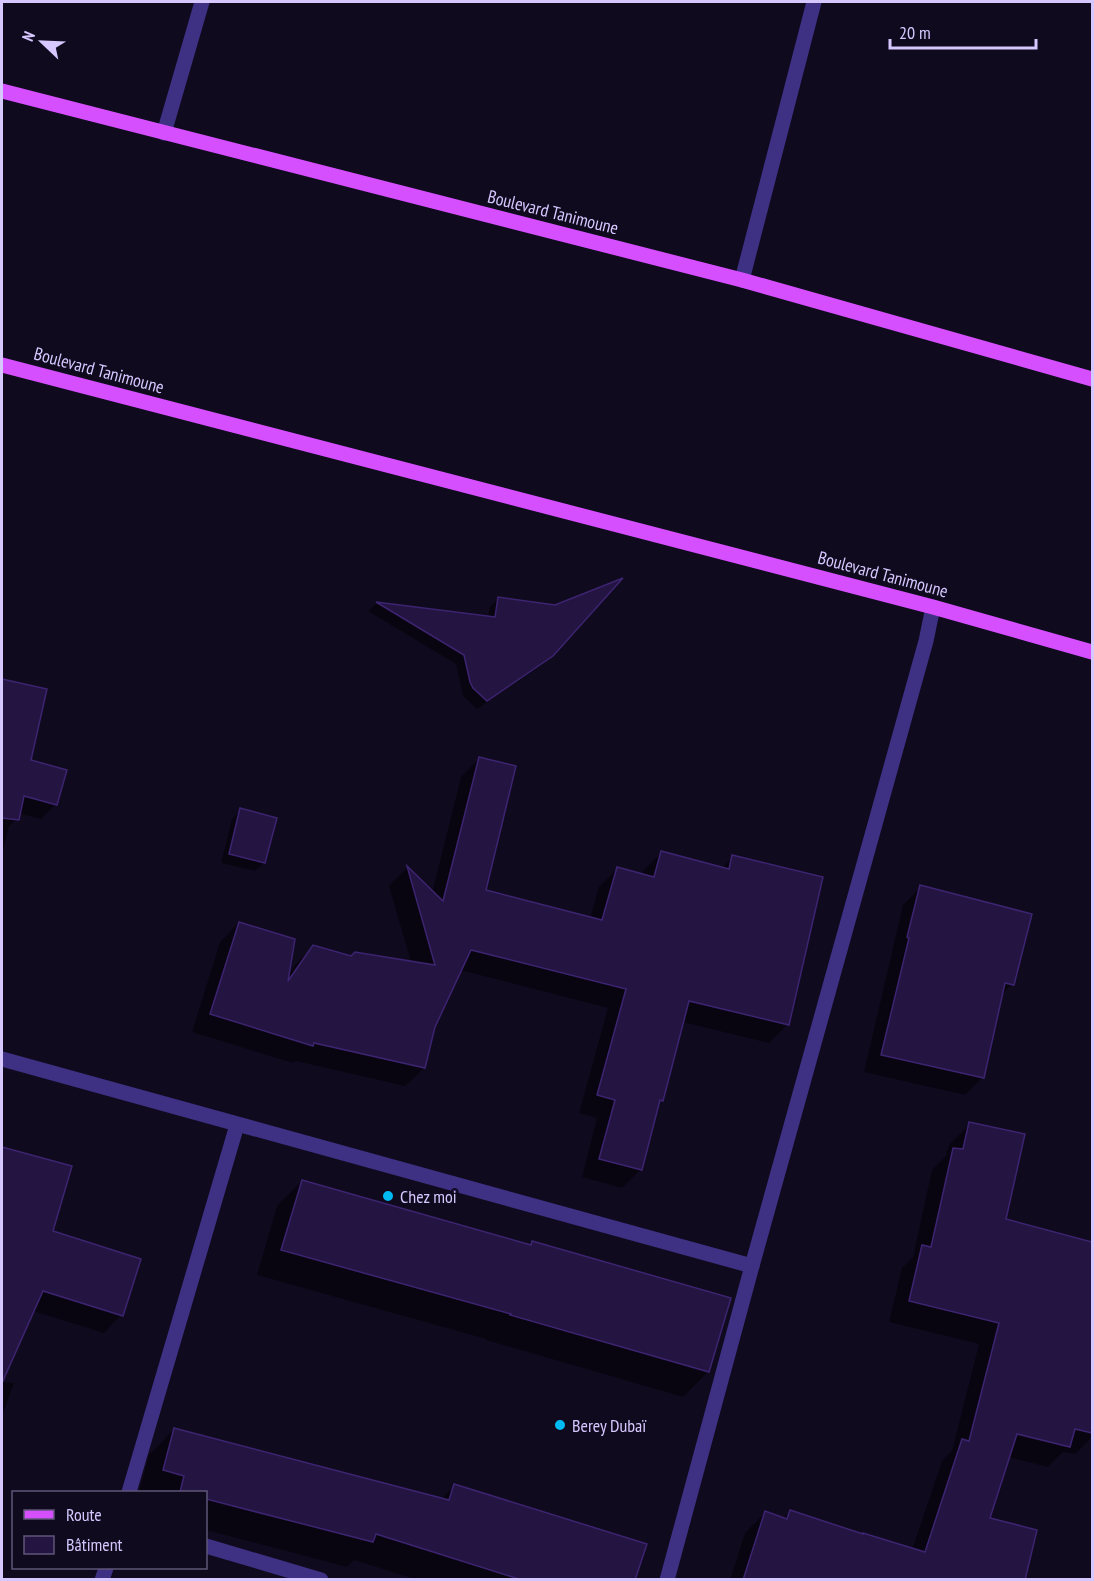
<svg xmlns="http://www.w3.org/2000/svg" width="1094" height="1581" font-family="'PT Sans Narrow',sans-serif">
	<style>
		.shadow { fill: #0007 }
		.building { fill: #241442; stroke: #3d2470; stroke-width: 1.5 }
		.lines { fill: none; stroke-linecap: round; stroke-linejoin: round }
		.street { stroke: #3e3083; stroke-width: 15 }
		.primary { stroke: #d54fff; stroke-width: 15 }
		.poi-dot { fill: #00baf3; stroke: #100a1f; stroke-width: 2 }
		.labels { text-anchor: middle; dominant-baseline: central; stroke-width: 6; stroke-linejoin: round; paint-order: stroke }
		.street-label { font-size: 18px; fill: #d6c8ff; stroke: #100a1f }
		.poi-label { font-size: 18px; fill: #d6c8ff; stroke: #100a1f; text-anchor: start }
	</style>
	<rect width="100%" height="100%" fill="#100a1f"/>
	<g class="shadow">
		<path d="M499,598L552,655L542,665L477,709L464,697L462,691L456,664L368,611L376,604L488,618L490,607Z"/>
		<path d="M2,679L45,690L30,762L56,804L41,819L18,813V817L9,826L2,855Z"/>
		<path d="M480,758L484,892L590,918L599,887L618,868L642,875V872L661,853L721,869L733,857L788,1024L769,1043L682,1022L661,1100L658,1103L641,1169L622,1188L582,1177L597,1118L579,1113L608,1008L460,970L434,1026L424,1068L405,1086L296,1061L293,1063L192,1032L220,942L239,923L288,976L295,965L314,946L351,958L411,962L389,886L407,868L432,893L461,777Z"/>
		<path d="M241,810L264,863L255,871L221,863L232,819Z"/>
		<path d="M921,887L1012,984L1001,996L982,1078L965,1095L864,1072L903,905Z"/>
		<path d="M970,1124L1004,1220L1092,1244V1437L1075,1454L1063,1452L1048,1467L1008,1457L988,1519L1023,1580H730L745,1533L765,1513L783,1519L790,1512L912,1550L942,1461L952,1451L979,1344L889,1322L902,1268L913,1257L932,1170L946,1156L949,1145Z"/>
		<path d="M2,1148L70,1167L52,1232L121,1315L104,1333L33,1311L2,1379Z"/>
		<path d="M302,1181L530,1246L532,1243L708,1372L683,1397L486,1340V1339L257,1275L277,1206Z"/>
		<path d="M2,1382L14,1383L2,1416Z"/>
		<path d="M174,1429L441,1499L455,1486L634,1580H418L354,1560L347,1567L206,1530V1492H139L149,1455Z"/>
	</g>
	<g class="building">
		<path d="M623,578L553,656L487,701L473,688L470,682L464,655L376,602L495,617L498,597L555,605Z"/>
		<path d="M2,679L47,689L31,760L67,770L57,805L24,796L19,820L2,818Z"/>
		<path d="M479,757L516,766L486,890L602,920L617,867L654,877L661,851L729,869L732,855L823,877L789,1025L689,1001L663,1101L660,1100L642,1170L599,1159L615,1100L597,1095L626,989L471,950L435,1027L425,1068L314,1043L313,1046L210,1014L239,922L295,939L288,981L313,945L351,956L355,952L435,965L407,866L443,901Z"/>
		<path d="M240,808L277,818L265,863L229,854Z"/>
		<path d="M920,885L1032,914L1014,985L1005,983L984,1078L881,1055L909,938L907,937Z"/>
		<path d="M969,1122L1025,1134L1006,1219L1092,1242V1433L1075,1429L1070,1447L1017,1434L990,1518L1037,1530L1025,1580H743L765,1511L787,1519L790,1510L863,1534V1533L925,1552L962,1439L969,1441L999,1323L909,1301L922,1245L931,1247L953,1148L963,1149Z"/>
		<path d="M2,1147L72,1166L53,1231L141,1259L123,1316L43,1291L2,1383Z"/>
		<path d="M302,1180L531,1245L532,1241L731,1298L709,1372L510,1315L511,1314L281,1250Z"/>
		<path d="M174,1428L449,1500L454,1484L647,1544L635,1580H522L376,1534L373,1542L206,1499V1492H180L184,1476L163,1470Z"/>
	</g>
	<g class="lines">
		<g class="street">
			<path d="M164,133L202,2"/>
			<path d="M742,280L814,2"/>
			<path d="M2,1059L752,1266"/>
			<path d="M129,1492L237,1125"/>
			<path d="M206,1546L321,1580"/>
			<path d="M102,1580L106,1568"/>
			<path d="M667,1580L752,1266L926,641L933,607"/>
		</g>
		<g class="primary">
			<path d="M2,91L742,280L1092,379"/>
			<path d="M2,365L933,607L1092,652"/>
		</g>
	</g>
	<g class="poi-dot">
		<circle cx="388" cy="1196" r="6"/>
		<circle cx="560" cy="1425" r="6"/>
	</g>
	<g class="labels">
		<g class="street-label">
			<text transform="translate(553 212) rotate(14)">Boulevard Tanimoune</text>
			<text transform="translate(99 370) rotate(15)">Boulevard Tanimoune</text>
			<text transform="translate(883 574) rotate(15)">Boulevard Tanimoune</text>
		</g>
		<g class="poi-label">
			<text x="400" y="1196">Chez moi</text>
			<text x="572" y="1425">Berey Dubaï</text>
		</g>
	</g>
	<rect width="1094" height="1581" fill="none" stroke="#d6c8ff" stroke-width="6"/>
	<rect x="12" y="1491" width="195" height="78" fill="#100a1f" stroke="#5f5679" stroke-width="1.5"/>
	<rect x="24" y="1510" width="30" height="9" fill="#d54fff" stroke="#5f5679" stroke-width="1.5"/>
	<text x="66" y="1521" font-size="18" fill="#d6c8ff">Route</text>
	<rect x="24" y="1536" width="30" height="18" fill="#241442" stroke="#5f5679" stroke-width="1.5"/>
	<text x="66" y="1551" font-size="18" fill="#d6c8ff">Bâtiment</text>
	<g transform="translate(42 42) rotate(293)" stroke="#100a1f" stroke-width="4.5" paint-order="stroke">
	<path d="M0-4.5L10 22L0 15L-10 22Z" fill="#d6c8ff"/>
	<text y="-9" font-size="16" font-weight="bold" text-anchor="middle" fill="#d6c8ff">N</text>
	</g>
	<path d="M890 39v9h146v-9" fill="none" stroke="#d6c8ff" stroke-width="3"/>
	<text x="899" y="39" font-size="18" fill="#d6c8ff" stroke="#100a1f" stroke-width="4.5" paint-order="stroke">20 m</text>
</svg>
